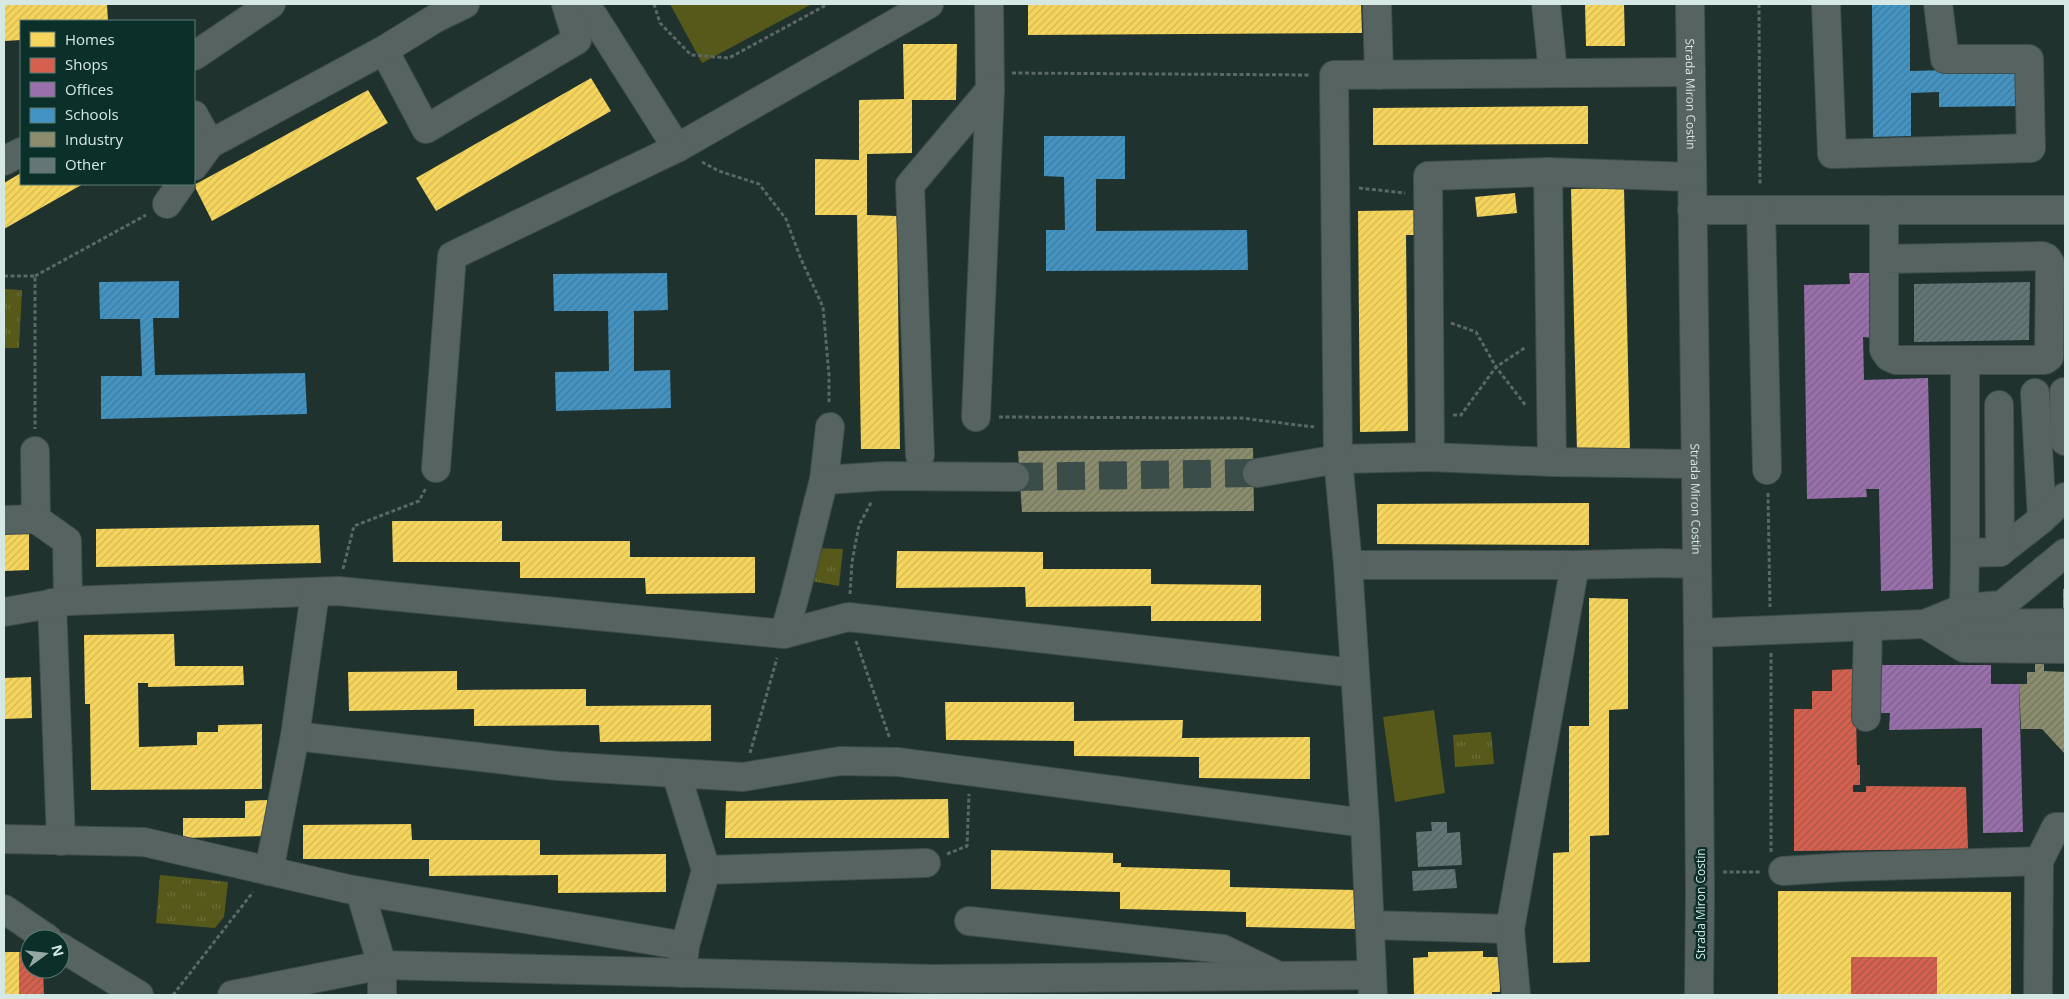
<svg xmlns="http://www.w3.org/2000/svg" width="2069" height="999" font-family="'Open Sans',sans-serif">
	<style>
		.grass { fill: url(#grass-tufts) }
		.garden { fill: #56591a }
		.homes { fill: url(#homes-hatch) }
		.shops { fill: url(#shops-hatch) }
		.offices { fill: url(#offices-hatch) }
		.schools { fill: url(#schools-hatch) }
		.industry { fill: url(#industry-hatch) }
		.building { fill: url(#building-hatch) }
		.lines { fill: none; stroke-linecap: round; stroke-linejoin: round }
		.minor-tunnel { stroke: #3a4d49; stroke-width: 28; stroke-dasharray: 28 14; stroke-linecap: butt }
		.minor-casing { stroke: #3e4e4b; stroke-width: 30 }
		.path { stroke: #5b6865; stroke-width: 3; stroke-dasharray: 4 2.5; stroke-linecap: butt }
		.minor { stroke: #566360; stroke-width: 28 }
		.labels { text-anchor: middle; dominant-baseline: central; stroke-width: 5; stroke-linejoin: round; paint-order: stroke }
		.street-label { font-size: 12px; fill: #d5e8e3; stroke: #0b3029 }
	</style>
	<defs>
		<pattern id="grass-tufts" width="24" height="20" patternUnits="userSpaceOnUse" patternTransform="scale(1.25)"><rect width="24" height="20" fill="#56591a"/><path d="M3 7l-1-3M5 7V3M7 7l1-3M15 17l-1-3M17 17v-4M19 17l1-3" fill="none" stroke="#6d713b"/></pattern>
		<pattern id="homes-hatch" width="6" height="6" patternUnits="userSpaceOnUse" patternTransform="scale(1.25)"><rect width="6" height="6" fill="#f6d55c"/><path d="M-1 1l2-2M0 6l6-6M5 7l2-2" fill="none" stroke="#d2b857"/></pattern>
		<pattern id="shops-hatch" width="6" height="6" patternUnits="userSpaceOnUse" patternTransform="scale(1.25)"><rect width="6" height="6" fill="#d6604d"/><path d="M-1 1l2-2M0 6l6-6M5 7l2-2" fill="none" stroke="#a2574a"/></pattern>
		<pattern id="offices-hatch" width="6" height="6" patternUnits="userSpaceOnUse" patternTransform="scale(1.25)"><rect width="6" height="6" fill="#9970ab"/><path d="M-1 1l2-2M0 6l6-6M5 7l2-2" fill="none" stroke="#7a6187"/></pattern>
		<pattern id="schools-hatch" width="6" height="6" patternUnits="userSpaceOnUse" patternTransform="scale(1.25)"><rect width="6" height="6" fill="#4393c3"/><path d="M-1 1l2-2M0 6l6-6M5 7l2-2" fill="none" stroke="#427897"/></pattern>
		<pattern id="industry-hatch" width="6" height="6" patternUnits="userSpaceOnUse" patternTransform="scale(1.25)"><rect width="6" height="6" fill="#8c8c6e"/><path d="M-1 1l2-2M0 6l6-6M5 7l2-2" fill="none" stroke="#71745f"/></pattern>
		<pattern id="building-hatch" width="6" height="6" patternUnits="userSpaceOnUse" patternTransform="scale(1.25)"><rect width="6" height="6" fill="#657676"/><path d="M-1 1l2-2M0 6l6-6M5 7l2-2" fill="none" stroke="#546060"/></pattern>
	</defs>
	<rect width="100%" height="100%" fill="#1f322e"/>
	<g class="grass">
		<path d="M4,289L22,290L19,348H4Z"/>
		<path d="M815,548L843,549L839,586L806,580Z"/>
		<path d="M1491,732L1494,764L1455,767L1453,735Z"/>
		<path d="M160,875L228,882L224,917L215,928L156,923Z"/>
	</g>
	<g class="garden">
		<path d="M670,4H812L702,63Z"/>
		<path d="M1434,710L1445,793L1395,802L1383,717Z"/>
	</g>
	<g class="homes">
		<path d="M4,4H107L108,21H21V40L4,41Z"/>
		<path d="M1028,4H1361L1362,33L1028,35Z"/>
		<path d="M1585,4H1624L1625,46H1586Z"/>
		<path d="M903,44H957L956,100H912V153L867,154V215L897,216L900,449H861L857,215H815V159L859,160V100L904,99Z"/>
		<path d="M591,78L611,111L436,211L416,178Z"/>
		<path d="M368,90L388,123L212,221L194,185Z"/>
		<path d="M1588,106V144L1373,145V108Z"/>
		<path d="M21,173V184H83L4,229V183Z"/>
		<path d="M1624,188L1630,451L1577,452L1571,189Z"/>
		<path d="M1515,193L1517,213L1477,217L1475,197Z"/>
		<path d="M1423,210V235H1406L1408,431L1360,432L1358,211Z"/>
		<path d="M1589,503V545L1377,544V504Z"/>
		<path d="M392,521H502V541H630V557H755V593L646,594L645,578H520V562H393Z"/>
		<path d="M319,525L321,563L96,567V529Z"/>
		<path d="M4,533H29V570L4,571Z"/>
		<path d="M897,551L1043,552V569H1151V584L1261,585V621H1151V606L1026,607L1025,587L896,588Z"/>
		<path d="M1589,598L1628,599V709L1609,710V835L1590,836V962L1553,963V853L1569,852V726H1589Z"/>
		<path d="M174,634L175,666H243L244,685L148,687V683H138L139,747L197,745V732H218V725L262,724V789L91,790L90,704H85L84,635Z"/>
		<path d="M457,671V690L586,689V706L711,705V741L600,742L599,725L474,726V709L349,711L348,672Z"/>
		<path d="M31,677L32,718L4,719V678Z"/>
		<path d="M945,702H1074V721L1183,720L1182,738L1310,737V779L1199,778V757L1074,756V741L946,740Z"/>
		<path d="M948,799L949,838H725L726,801Z"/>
		<path d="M267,800V836L183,838V818H245V801Z"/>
		<path d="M411,824L412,840H540V855L666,854V892L558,893V875L429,876V859H303V825Z"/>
		<path d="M991,850L1113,853V863H1121V867L1230,870V887L1355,890V929L1246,927V912L1120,909V892L991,889Z"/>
		<path d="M1778,891L2011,892V995H1937V957H1851V995H1778Z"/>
		<path d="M1483,951V957H1499L1500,992H1492V995H1414L1413,958L1428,957V952Z"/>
		<rect x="4" y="952" width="15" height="43"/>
	</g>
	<g class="shops">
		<path d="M1852,669L1853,676H1859L1856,713L1857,765H1860V785H1853V792H1866V786L1966,787L1968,849L1794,851V709H1812V691H1832V670Z"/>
		<path d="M19,952H30V969H43L44,995H19Z"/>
		<rect x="1851" y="957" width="86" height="38"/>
	</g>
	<g class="offices">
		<path d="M1849,273H1873L1874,338L1863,337L1864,380L1928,378L1933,589L1881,591L1879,489H1866L1867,497L1807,499L1804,285L1850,284Z"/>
		<path d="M1876,665H1991V684H2019L2023,832L1983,833L1982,728L1889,730L1890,713H1876Z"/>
	</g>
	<g class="schools">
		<path d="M1872,4H1910V71L2023,68V106L1939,107V92L1911,93V136L1873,137Z"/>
		<path d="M1044,136H1125V179H1096V231L1247,230L1248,270L1046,271V230H1065L1064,177L1044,176Z"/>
		<path d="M667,273L668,310L634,311V371L670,370L671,408L556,411L555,372L609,371L608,311H554L553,274Z"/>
		<path d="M179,281V318H153L155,375L305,373L307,414L101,419V376H142L140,319H100L99,282Z"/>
	</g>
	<g class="industry">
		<path d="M1253,448L1254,511L1022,512L1018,451Z"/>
		<rect x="2063" y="589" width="2" height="20"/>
		<path d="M2035,664H2044V671L2065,672V754L2042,729H2021L2019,684H2027V672H2035Z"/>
	</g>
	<g class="building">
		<path d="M2030,282L2029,340L1914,342V284Z"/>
		<path d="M1431,822H1447V833L1460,832L1462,865L1418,867L1416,832L1432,831Z"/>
		<path d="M1455,869L1457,888L1413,891L1412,871Z"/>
	</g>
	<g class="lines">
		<path class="minor-tunnel" d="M1015,477L1257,473"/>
		<defs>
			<g id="minor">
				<path d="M583,4L594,17L677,148L929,4"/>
				<path d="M1377,4L1379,75"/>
				<path d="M1546,4L1553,73"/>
				<path id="s1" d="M1690,4L1698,633L1700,895L1699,995"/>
				<path d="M1826,4L1832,154L2031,148L2029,59H1945L1938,4"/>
				<path d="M384,50L426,129L577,40L566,4"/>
				<path d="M194,56L271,4"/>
				<path d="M194,115L210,144"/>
				<path d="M4,161L21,152"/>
				<path d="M194,166L210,144L384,50L436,18L465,4"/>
				<path d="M1548,172L1552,462"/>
				<path d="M167,204L181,184"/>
				<path d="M1692,210H2065"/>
				<path d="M1761,210L1767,470"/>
				<path d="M1884,210V350L1889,357L1896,360H2045L2049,357L2050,263L2047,258L2042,256L1885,259"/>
				<path d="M1965,360V553"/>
				<path d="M2064,392L2065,441"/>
				<path d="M2035,393L2042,519"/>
				<path d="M976,417L990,90L989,4"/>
				<path d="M35,451L36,519"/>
				<path d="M920,455L910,185L990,90"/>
				<path d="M1430,457L1428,176L1548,172L1692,177"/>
				<path d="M436,468L452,256L677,148"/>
				<path d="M1257,473L1338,459L1430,457L1552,462L1695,464"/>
				<path d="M824,480L830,427"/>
				<path d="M4,520L36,519L67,541L68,601"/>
				<path d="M2000,552L2042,519L2065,497"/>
				<path d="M1348,565H1575"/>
				<path d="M52,603L61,841"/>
				<path d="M1964,608L1965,553L2000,552L1999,405"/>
				<path d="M4,612L68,601L338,591L784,634L848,617L1355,673"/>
				<path d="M1925,624L1964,648L2065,649"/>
				<path d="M1966,624L2065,623"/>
				<path d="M1698,633L1925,624L1964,608L2002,605L2065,553"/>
				<path d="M784,634C800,583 810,531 824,480L886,476L1015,477"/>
				<path d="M1866,717L1868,627"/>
				<path d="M295,736L558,766L676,773"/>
				<path d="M4,839L144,842L348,889L685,946"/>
				<path d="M706,870L926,863"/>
				<path d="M269,871L295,736L315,593"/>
				<path d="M1783,871L1845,867L2039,861"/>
				<path d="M360,891L382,965V995"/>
				<path d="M4,909L48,939"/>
				<path d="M969,921L1223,949L1275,974"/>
				<path d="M1370,925L1510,929"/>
				<path d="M60,947L139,995"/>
				<path d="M682,973L685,946L706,870L676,773L743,777L840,761L898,762L1365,823"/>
				<path d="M232,995L382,965L931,979L1372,975"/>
				<path d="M1373,995L1365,823L1348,565L1338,459L1334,75L1691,72"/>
				<path d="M1516,995L1510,929L1575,565L1661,563L1697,564"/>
				<path d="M2038,995L2039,861L2056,827H2065"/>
			</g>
		</defs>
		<use href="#minor" class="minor-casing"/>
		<g class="path">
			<path d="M654,4L660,23L691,55L729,58L828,4"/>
			<path d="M1759,4L1760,186"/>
			<path d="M1012,73L1311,75"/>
			<path d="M702,162L719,171L759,184L786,219L801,259L823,307L829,375V404"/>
			<path d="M1359,188L1405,193"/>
			<path d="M4,276H35V429"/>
			<path d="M35,276L146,215"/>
			<path d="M1451,323L1476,332L1496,367L1526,406"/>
			<path d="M1453,415H1461L1496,367L1526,347"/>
			<path d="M999,417L1241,418L1314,427"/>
			<path d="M1768,493L1770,607"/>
			<path d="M343,569L354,526L419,501L426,488"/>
			<path d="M850,594L852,562L859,525L872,501"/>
			<path d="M856,641L890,739"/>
			<path d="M1771,653V852"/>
			<path d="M750,753L777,658"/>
			<path d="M947,854L967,846L969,794"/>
			<path d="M1723,872H1761"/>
			<path d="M173,995L253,892"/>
		</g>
		<use href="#minor" class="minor"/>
	</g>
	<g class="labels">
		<g class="street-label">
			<text stroke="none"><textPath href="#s1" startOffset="90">Strada Miron Costin</textPath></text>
			<text stroke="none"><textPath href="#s1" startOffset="495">Strada Miron Costin</textPath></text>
			<text transform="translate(1700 904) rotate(-90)">Strada Miron Costin</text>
		</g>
	</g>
	<rect width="2069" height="999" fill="none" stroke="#d5e8e3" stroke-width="10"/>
	<rect x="20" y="20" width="175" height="165" fill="#0b3029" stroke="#5c7a73"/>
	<rect x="30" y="32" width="25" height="15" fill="#f6d55c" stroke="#5c7a73"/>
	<text x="65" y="45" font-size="15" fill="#d5e8e3">Homes</text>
	<rect x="30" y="58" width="25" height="15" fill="#d6604d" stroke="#5c7a73"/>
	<text x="65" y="70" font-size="15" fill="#d5e8e3">Shops</text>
	<rect x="30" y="82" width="25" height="15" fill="#9970ab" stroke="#5c7a73"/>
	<text x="65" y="95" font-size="15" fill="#d5e8e3">Offices</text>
	<rect x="30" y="108" width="25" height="15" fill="#4393c3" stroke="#5c7a73"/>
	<text x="65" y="120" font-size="15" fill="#d5e8e3">Schools</text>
	<rect x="30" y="132" width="25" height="15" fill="#8c8c6e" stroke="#5c7a73"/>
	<text x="65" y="145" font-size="15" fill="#d5e8e3">Industry</text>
	<rect x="30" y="158" width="25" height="15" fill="#657676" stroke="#5c7a73"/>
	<text x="65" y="170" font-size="15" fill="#d5e8e3">Other</text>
	<g transform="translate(45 954) rotate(75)"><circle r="24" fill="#0b3029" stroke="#5c7a73"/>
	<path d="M0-4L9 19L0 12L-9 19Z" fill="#95a8a4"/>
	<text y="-8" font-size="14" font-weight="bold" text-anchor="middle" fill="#d5e8e3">N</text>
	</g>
</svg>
